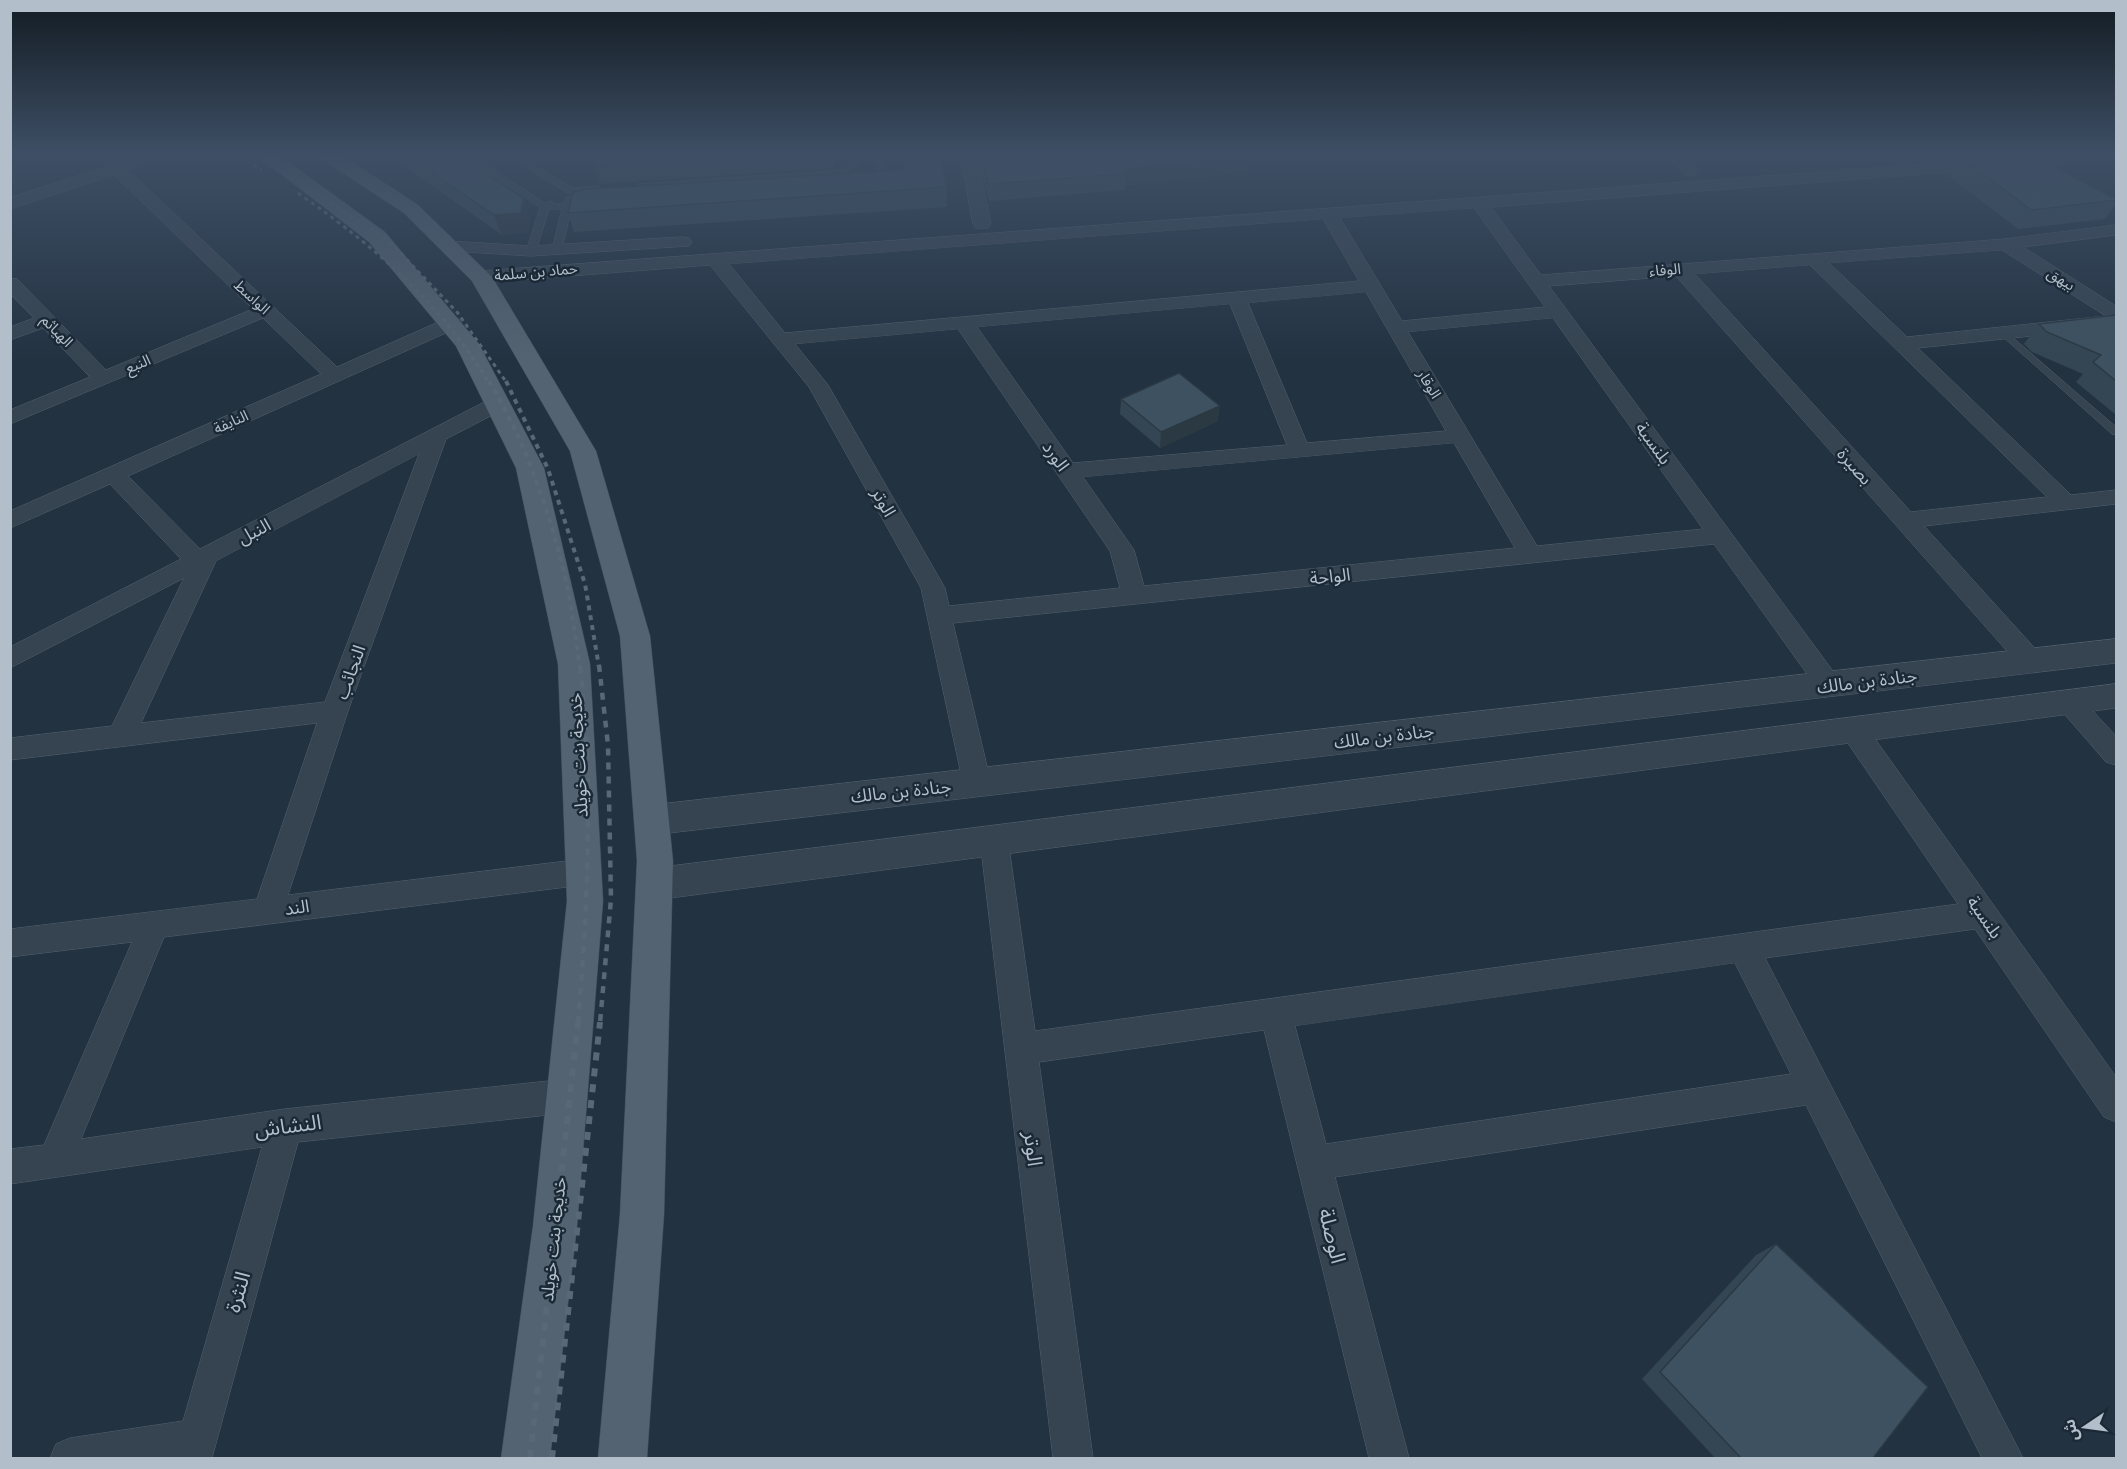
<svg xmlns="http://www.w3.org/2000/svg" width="2127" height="1469" font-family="Roboto,'Noto Sans Arabic',sans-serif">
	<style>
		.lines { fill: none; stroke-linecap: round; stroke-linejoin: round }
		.service-casing { stroke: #54626e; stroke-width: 1 }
		.minor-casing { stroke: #54626e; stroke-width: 1 }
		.tertiary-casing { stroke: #54626e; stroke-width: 1 }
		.primary-casing { stroke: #3f4d5a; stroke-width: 1 }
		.service { fill: #364451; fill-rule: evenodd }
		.minor { fill: #364451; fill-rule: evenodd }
		.tertiary { fill: #364451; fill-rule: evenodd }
		.primary { fill: #546371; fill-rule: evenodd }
		.rail-far3 { stroke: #586878; stroke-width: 3; stroke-dasharray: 4 4; stroke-linecap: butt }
		.rail-far2 { stroke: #586878; stroke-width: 4; stroke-dasharray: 5 5; stroke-linecap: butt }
		.rail-far1 { stroke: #586878; stroke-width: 4.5; stroke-dasharray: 7 7; stroke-linecap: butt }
		.rail { stroke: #586878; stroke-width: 6; stroke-dasharray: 8 8; stroke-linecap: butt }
		.wall { fill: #344653 }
		.shaded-wall { fill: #2b3943 }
		.building { fill: #3d5160; stroke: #2b3943; stroke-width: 1.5 }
		.labels { text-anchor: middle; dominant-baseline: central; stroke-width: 5; stroke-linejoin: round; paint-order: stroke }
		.far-street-label { font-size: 15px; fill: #b2bfcb; stroke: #1b2936 }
		.street-label { font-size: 18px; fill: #b2bfcb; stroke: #1b2936 }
		.near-street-label { font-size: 21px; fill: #b2bfcb; stroke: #1b2936 }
	</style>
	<rect width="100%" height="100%" fill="#223241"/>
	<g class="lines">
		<defs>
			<g id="service">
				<path d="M463,156H472L545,203L551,201L555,204H564L566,197L569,196L573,199L572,203L587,202L591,205L587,208H571L562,250L557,253L552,250L562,209H549L536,251L528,253L526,251L540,208Z"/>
				<path d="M508,156H517L573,188L598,186L602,189L598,192L568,193Z"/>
				<path d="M852,156H860V163L845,175L638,190L634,187L638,184L843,170L852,162Z"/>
				<path d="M875,156H883L885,174L872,184H866V180L877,173Z"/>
				<path d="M2004,330L2116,427V435L2112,434L2001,335V331Z"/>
			</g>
			<g id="minor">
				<path d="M140,156H163L161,159L128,170L337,367L445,319H459L462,323L459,327L128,476L200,549L490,399L497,398L504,399L507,404L504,409L446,439L348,711L288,895L583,859L593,863L598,872L593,881L583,885L164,937L81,1139L285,1109L567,1079L579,1084L584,1096L579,1108L567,1113L298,1142L212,1458H50L56,1444L70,1438L183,1421L262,1147L10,1184V1149L44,1145L132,942L10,957V929L257,899L317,723L10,760V738L112,726L184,578L10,668V647L181,559L110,484L10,528V511L321,374L263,318L10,424V410L90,377L43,328L10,340V327L34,318L10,294V278L17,279L106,370L253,309L114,175L10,209V198ZM419,454L325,702L141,723L216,561Z"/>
				<path d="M961,156H977L991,224L988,228H976L973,224Z"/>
				<path d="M1666,156H1684L1700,171L1692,176L1686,175Z"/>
				<path d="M2036,156H2106L2098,161L1491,207L1541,275L2005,239L2116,225V235L2023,247L2116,306V327L1918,348L2071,495L2116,490V504L1924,526L2040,654L2044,661L2040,668L2031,671L2022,668L1676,276L1549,286L1838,678L1842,685L1838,692L1829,695L1820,692L1714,544L953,623L991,783L987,791L977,794L967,791L963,783L921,588L809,387L710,265L481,283L474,281L472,277L474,273L481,271ZM1474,208L1545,307L1402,321L1340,218ZM1323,219L1359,281L785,333L729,264ZM2002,250L2106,316L1907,337L1829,263ZM1810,265L2047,497L1911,512L1695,274ZM1366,292L1446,431L1307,443L1248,303ZM1230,304L1287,445L1073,463L977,327ZM1553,318L1703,529L1537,546L1408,332ZM958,329L1110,551L1120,588L949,606L945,588L828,385L795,344ZM1454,443L1515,548L1144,586L1134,550L1083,477Z"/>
				<path d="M683,237L689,238L692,242L689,246L531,256L449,251L443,250L440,246L443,242L449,241L531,246Z"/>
				<path d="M2069,692L2078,695L2116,736V765L2106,762L2060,709L2056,702L2060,695Z"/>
				<path d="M1853,718L1863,722L2116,1077V1122L2104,1117L1975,929L1765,958L2023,1458H1982L1806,1105L1335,1177L1409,1458H1369L1264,1030L1039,1062L1093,1458H1053L980,840L984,831L994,828L1004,831L1008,840L1035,1031L1958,904L1843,736L1840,729L1843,722ZM1735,963L1791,1074L1326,1144L1295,1026Z"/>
			</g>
			<g id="tertiary">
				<path d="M2116,639V663L652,835L640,830L635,820L640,810L652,805Z"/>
				<path d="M2116,684V708L655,900L642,895L637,884L642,873L655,868Z"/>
			</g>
			<g id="primary">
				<path d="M258,156H280L385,232L479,344L544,468L590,664L603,901L577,1226L550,1458H501L533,1226L567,901L558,664L516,468L456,346L369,242Z"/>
				<path d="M320,156H343L418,205L492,277L596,451L650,636L673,861L664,1214L647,1458H598L620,1214L637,861L620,636L570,451L472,281L404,213L323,160Z"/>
			</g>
		</defs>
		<use href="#service" class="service-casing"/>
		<use href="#minor" class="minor-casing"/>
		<use href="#tertiary" class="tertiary-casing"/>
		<use href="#primary" class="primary-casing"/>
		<use href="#service" class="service"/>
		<use href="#minor" class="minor"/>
		<use href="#tertiary" class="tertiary"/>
		<use href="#primary" class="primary"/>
		<g class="rail-far3">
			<path d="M240,156L262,170"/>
			<path d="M255,156L387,239L457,312L507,383"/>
			<path d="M298,193C374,246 441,303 489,383"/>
		</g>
		<g class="rail-far2">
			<path d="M489,381C524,439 548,507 564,572C571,603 575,636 580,667"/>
			<path d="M506,381L548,469L585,584L599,667"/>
		</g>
		<g class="rail-far1">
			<path d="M599,665L608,745L611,899L600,1023"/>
			<path d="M578,1023C588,904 593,785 580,665"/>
		</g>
		<g class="rail">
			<path d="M530,1458L578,1022"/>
			<path d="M552,1458L600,1022"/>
		</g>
	</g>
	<g class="wall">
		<path d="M390,156H460L523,198L530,217L528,232L502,235Z"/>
		<path d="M542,156H584L558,166Z"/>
		<path d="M596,156H834V168L600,184L594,165Z"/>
		<path d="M977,156H1247L1245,172L1125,186V190L989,201Z"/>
		<path d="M1961,157L2116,199V203L2105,219L2018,229L1949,176Z"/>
		<path d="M946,187L947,207L574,232L568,213Z"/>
		<path d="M2116,315V415L2076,382L2083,374L2032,352L2024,344L2039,324Z"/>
		<path d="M1121,399L1218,421L1160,448L1120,414Z"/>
		<path d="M1776,1244L1873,1458H1715L1642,1379L1756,1255Z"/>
	</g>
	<g class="shaded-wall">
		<path d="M554,156H583L558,166Z"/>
		<path d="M1247,156L1245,172L1125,186L1126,174L1124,169Z"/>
		<path d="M1347,156H1378L1346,159Z"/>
		<path d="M523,198L530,217L528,232L502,235L494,215Z"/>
		<path d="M1220,406L1218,421L1160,448L1161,432Z"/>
	</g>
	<g class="building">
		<path d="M408,156H460L523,198L521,213L494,215Z"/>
		<path d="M596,156H738L594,165Z"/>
		<path d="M902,156H941L946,187L568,213L573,192L588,189L903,170Z"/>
		<path d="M981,156H1247L1124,169L1126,174L988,184Z"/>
		<path d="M1974,156H2032L2116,199V200L2031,210L1961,157Z"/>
		<path d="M2116,315V381L2093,362L2101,355L2047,332L2039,324Z"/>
		<path d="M1179,373L1220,406L1161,432L1121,399Z"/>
		<path d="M1776,1244L1928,1387L1873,1458H1741L1660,1372Z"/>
	</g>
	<linearGradient id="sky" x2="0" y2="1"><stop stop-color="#131c24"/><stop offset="0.43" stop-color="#3e4f65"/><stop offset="1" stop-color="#3e4f65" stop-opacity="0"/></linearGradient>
	<rect width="2127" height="361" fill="url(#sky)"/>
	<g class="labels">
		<g class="far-street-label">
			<text transform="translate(1665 270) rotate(-5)">الوفاء</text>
			<text transform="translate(536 272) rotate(-5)">حماد بن سلمة</text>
			<text transform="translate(2061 279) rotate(32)">بيهق</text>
			<text transform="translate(252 297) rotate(43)">الواسط</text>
			<text transform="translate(57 331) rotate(46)">الهياثم</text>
			<text transform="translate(138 364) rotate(-23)">النبع</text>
			<text transform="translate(1429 384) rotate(59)">الوقار</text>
			<text transform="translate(231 422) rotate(-24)">النايفة</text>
		</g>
		<g class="street-label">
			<text transform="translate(1654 443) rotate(54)">بلنسية</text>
			<text transform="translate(1056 456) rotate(55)">الورد</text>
			<text transform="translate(1855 466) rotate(48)">بصيرة</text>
			<text transform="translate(884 502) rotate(61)">الوتر</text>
			<text transform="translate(254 531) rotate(-28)">النبل</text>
			<text transform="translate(1330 576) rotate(-6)">الواحة</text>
			<text transform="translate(350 672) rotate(-70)">النجائب</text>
			<text transform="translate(1867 681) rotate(-7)">جنادة بن مالك</text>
			<text transform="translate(1384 736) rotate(-7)">جنادة بن مالك</text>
			<text transform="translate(578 755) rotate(-93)">خديجة بنت خويلد</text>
			<text transform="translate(901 791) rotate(-6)">جنادة بن مالك</text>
			<text transform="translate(297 907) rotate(-7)">الند</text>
			<text transform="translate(1985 917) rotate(55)">بلنسية</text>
			<text transform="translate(553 1239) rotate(-84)">خديجة بنت خويلد</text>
		</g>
		<g class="near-street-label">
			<text transform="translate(288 1126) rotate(-7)">النشاش</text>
			<text transform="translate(1033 1149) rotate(83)">الوتر</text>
			<text transform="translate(1332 1236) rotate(76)">الوصلة</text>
			<text transform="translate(238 1292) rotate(-74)">النثرة</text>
		</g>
	</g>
	<rect width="2127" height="1469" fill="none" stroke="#b2bfcb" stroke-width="24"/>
	<g transform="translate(2085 1427) rotate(257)" stroke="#1b2936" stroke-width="4.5" paint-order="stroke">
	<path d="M0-4.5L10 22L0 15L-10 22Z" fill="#b2bfcb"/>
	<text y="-9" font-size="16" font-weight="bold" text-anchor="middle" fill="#b2bfcb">ش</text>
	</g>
</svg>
